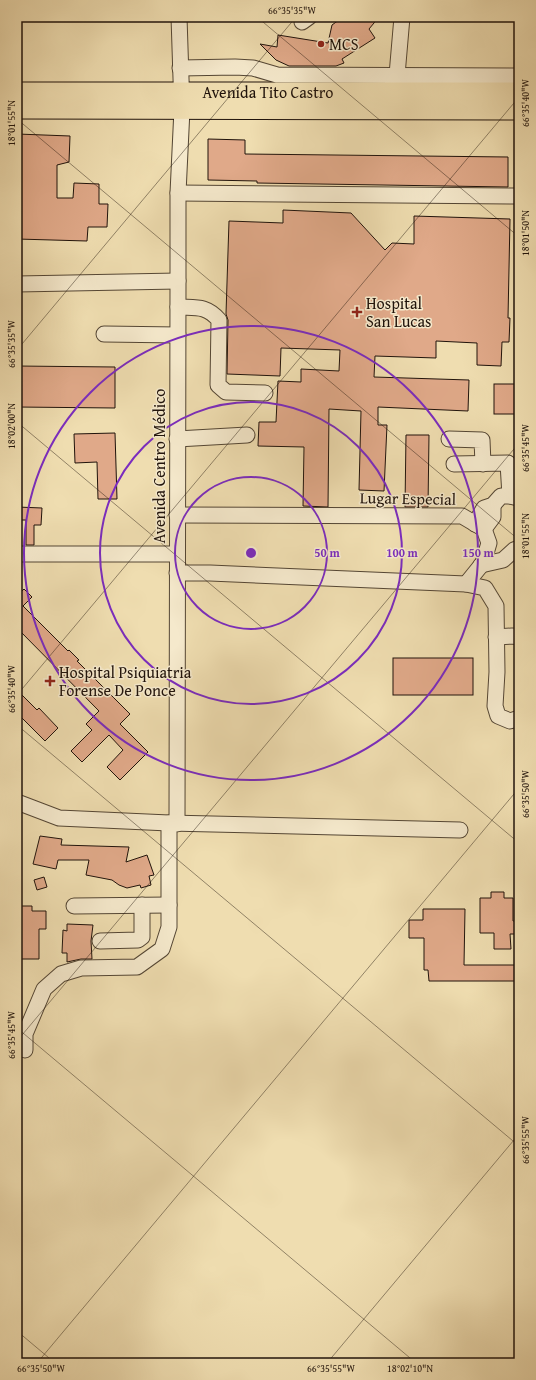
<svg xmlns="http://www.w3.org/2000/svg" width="536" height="1380" font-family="'Gentium Book Plus',serif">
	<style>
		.building { fill: #e0a989; stroke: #20130b }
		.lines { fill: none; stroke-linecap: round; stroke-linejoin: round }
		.minor-casing { stroke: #544634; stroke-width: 17 }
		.major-casing { stroke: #20130b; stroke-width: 21 }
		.minor { stroke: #f5e9cc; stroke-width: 15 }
		.major { stroke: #efddb0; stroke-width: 19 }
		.ticks { fill: none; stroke: #20130b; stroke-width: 1; stroke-opacity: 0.45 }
		.ring { fill: none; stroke: #7b2cbf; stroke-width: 2 }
		.poi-dot { fill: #8f2418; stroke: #f5e9cc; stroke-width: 1.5 }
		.labels { text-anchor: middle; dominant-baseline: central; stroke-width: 3; stroke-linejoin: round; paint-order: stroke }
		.poi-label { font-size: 16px; fill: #20130b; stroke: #f5e9cc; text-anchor: start }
		.street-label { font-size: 16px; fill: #20130b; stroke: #f5e9cc }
		.centre { fill: #7b2cbf; stroke: #f5e9cc; stroke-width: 2 }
		.ring-label { font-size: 12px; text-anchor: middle; font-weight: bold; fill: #7b2cbf; stroke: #f5e9cc; stroke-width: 3; stroke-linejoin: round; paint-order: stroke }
		.neatline { fill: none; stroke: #20130b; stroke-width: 1.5 }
		.ticks-label { font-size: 10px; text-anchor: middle; fill: #20130b }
	</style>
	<rect width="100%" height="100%" fill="#efddb0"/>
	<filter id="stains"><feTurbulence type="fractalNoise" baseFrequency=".005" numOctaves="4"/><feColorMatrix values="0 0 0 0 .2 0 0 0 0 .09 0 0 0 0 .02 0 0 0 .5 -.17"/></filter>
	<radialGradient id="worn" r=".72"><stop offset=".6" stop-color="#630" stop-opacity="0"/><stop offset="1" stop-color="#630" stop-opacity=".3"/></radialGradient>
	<g class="building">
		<path d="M343,17H379L369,29L375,38L342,59L344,63L336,66H289L276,60L260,44L277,47L278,35L328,43L332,25Z"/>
		<path d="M17,134L70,136L69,162L57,165V198H73L74,183L99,184V204H108L107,227H88L87,241L17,239Z"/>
		<path d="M208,139L245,140V154L508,157V187L257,183V181L208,180Z"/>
		<path d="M283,210L351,213L385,250L392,243L414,244V216L510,219L508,318H510L509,342H502L501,366L477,365V343L436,341V358L375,356L374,377L469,380L468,411L378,407V425H387L384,491L359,490L361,411L329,409L328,507L303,506L304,447L258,446L259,422H276L278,381L301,382V369L339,371L340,350L281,348L280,376L227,374L228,320L226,314L229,221L283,223Z"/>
		<path d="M17,366L115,367V408L17,407Z"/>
		<rect x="494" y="384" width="25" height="30"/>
		<path d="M115,433L117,499H98L97,462L75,463L74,434Z"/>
		<path d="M406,435H429L428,507H405Z"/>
		<path d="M17,507L42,508L41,525H34V545H26V520H17Z"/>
		<path d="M24,589L32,597L23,606L68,651L69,650L79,660L77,661L130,714L120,724L148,752L120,780L107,767L123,750L109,735L82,762L71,751L92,730L86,724L99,711L17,628V596Z"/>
		<rect x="393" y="658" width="80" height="37"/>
		<path d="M17,690L37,710L39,708L58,728L45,741L21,717L17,722Z"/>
		<path d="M40,836L62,839L61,845L129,847L126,862L147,855L154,875L149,876L151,885L141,888L140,885L127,888L119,885L112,880L86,875L89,860H58L56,869L33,864Z"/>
		<path d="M44,877L47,887L37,890L34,880Z"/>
		<path d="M491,892H504V898H513V921H515L516,934H510L511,949H494V933H480V898H491Z"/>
		<path d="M17,906H32V911H46V929H39V959H21V929H17Z"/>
		<path d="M423,909H465L464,965H519V981H429L428,970H424V938H409V920H423Z"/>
		<path d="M67,924L93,925L91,941L92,959H81L67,962V953H62L63,930L67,931Z"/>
	</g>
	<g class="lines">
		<defs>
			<g id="minor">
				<path d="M302,22L309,17"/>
				<path d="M180,68L235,67L253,68L277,75L519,76"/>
				<path d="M397,75L402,17"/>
				<path d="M178,193L519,196"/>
				<path d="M17,284L178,281"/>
				<path d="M178,307C196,308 206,305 219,320L218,385L226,392L265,393"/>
				<path d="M104,334L178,335"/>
				<path d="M177,439L247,435"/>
				<path d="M449,439L482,440L483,464"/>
				<path d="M454,464L508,463L510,496"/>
				<path d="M475,524L484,508L493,505L501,496H510L518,498"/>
				<path d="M484,529L493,517V505"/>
				<path d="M17,554H177"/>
				<path d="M481,565L503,560L514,550L519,548"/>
				<path d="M177,573H210L466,584L483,563L489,543L484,529L462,516L177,515"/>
				<path d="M466,584L485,588L496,606L497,672L495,706L498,716L510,721L519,718"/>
				<path d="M496,637L512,636L519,637"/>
				<path d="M17,802L59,818L169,823L460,830"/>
				<path d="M177,824L178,281V193L182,109L179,17"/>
				<path d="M74,906L169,905"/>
				<path d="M100,941L138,940L142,937V905"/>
				<path d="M25,1050V1034L44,989L61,974L81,968L137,967L162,949L169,927V823"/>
			</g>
			<g id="major">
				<path id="s1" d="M17,92H519"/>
				<path d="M17,109L519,110"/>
			</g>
		</defs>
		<use href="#minor" class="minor-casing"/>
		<use href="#major" class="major-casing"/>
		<use href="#minor" class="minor"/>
		<use href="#major" class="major"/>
	</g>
	<path class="ticks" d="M257,17L519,237M17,119L519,540M17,350L296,17M17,422L519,843M17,695L519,97M17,725L519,1146M17,1028L416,1363M17,1041L519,443M17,1331L55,1363M37,1363L519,788M327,1363L519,1134"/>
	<g class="ring">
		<circle cx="251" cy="553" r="76"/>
		<circle cx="251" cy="553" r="151"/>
		<circle cx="251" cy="553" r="227"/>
	</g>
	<g class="poi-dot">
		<circle cx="321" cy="44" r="4"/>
		<path d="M355 306h4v4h4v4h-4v4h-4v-4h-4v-4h4z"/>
		<path d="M48 675h4v4h4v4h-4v4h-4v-4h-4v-4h4z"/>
	</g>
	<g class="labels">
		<g class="poi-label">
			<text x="329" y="44">MCS</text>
			<text x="366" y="303">Hospital<tspan x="366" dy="18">San Lucas</tspan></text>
			<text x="59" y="672">Hospital Psiquiatria<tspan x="59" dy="18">Forense De Ponce</tspan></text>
		</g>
		<g class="street-label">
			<text stroke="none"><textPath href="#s1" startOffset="251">Avenida Tito Castro</textPath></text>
			<text transform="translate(159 466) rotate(-90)">Avenida Centro Médico</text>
			<text transform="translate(408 498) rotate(1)">Lugar Especial</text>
		</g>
	</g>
	<circle cx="251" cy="553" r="6" class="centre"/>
	<g class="ring-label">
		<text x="327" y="557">50 m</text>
		<text x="402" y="557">100 m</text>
		<text x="478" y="557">150 m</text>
	</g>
	<rect width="536" height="1380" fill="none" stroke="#efddb0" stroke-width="44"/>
	<rect x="22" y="22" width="492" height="1336" class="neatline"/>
	<g class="ticks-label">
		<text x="292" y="14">66°35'35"W</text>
		<text transform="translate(525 103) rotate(-90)" y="4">66°35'40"W</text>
		<text transform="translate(11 123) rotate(-90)" y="4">18°01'55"N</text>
		<text transform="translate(525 233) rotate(-90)" y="4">18°01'50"N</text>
		<text transform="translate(11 344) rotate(-90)" y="4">66°35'35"W</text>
		<text transform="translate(11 426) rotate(-90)" y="4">18°02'00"N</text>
		<text transform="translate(525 448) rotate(-90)" y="4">66°35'45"W</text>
		<text transform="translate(525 536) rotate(-90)" y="4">18°01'55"N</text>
		<text transform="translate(11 689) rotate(-90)" y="4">66°35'40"W</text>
		<text transform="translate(525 794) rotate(-90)" y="4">66°35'50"W</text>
		<text transform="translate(11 1035) rotate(-90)" y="4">66°35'45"W</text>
		<text transform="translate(525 1140) rotate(-90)" y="4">66°35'55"W</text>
		<text x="41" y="1372">66°35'50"W</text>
		<text x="331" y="1372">66°35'55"W</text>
		<text x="410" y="1372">18°02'10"N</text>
	</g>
	<rect width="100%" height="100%" filter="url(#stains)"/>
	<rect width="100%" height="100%" fill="url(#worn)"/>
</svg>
